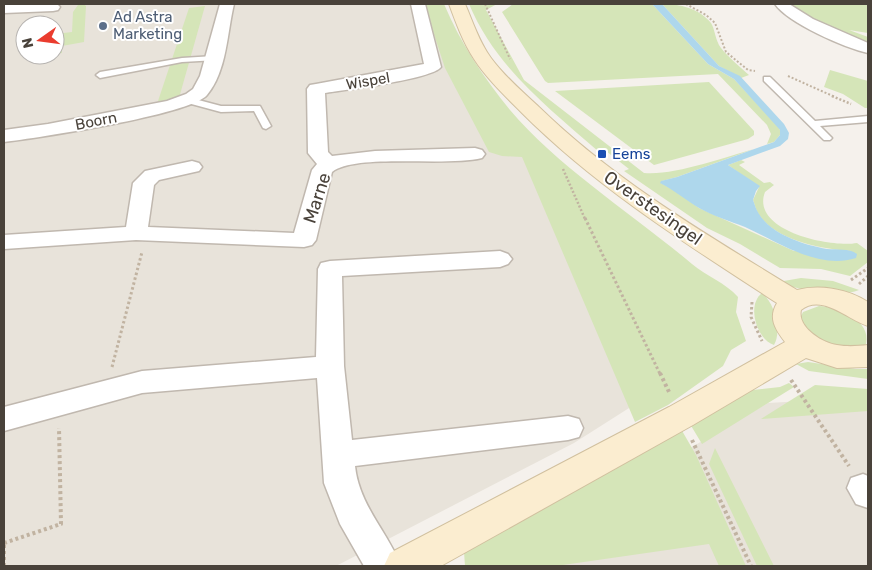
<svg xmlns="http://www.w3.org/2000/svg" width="872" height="570" font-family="Rubik,sans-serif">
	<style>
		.residential { fill: #e8e3da; fill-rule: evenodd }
		.green { fill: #d5e5b8 }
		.water { fill: #aed7ec }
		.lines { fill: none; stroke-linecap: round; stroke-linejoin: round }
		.lane-casing { stroke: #c0b8af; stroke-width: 3 }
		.street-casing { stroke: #c0b8af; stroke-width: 3 }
		.secondary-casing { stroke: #d1c09f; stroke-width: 2 }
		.path-far3 { stroke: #c1b3a1; stroke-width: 2; stroke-dasharray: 2 2; stroke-linecap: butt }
		.path-far2 { stroke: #c1b3a1; stroke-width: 2.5; stroke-dasharray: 2 2; stroke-linecap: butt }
		.path-far1 { stroke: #c1b3a1; stroke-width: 3; stroke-dasharray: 2.5 2.5; stroke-linecap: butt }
		.path { stroke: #c1b3a1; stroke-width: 4; stroke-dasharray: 3 3; stroke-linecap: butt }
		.lane { fill: #fff; fill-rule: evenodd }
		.street { fill: #fff; fill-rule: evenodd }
		.secondary { fill: #fbedd0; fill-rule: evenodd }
		.service-dot { fill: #5c6f8a; stroke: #fff; stroke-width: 2 }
		.transit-dot { fill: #1a4fb4; stroke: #fff; stroke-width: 2 }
		.labels { text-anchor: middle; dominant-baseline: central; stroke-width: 4; stroke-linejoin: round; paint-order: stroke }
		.far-service-label { font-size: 15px; fill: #4e5e75; stroke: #fff; text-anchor: start }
		.far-street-label { font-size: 15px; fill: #49423a; stroke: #fff }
		.far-transit-label { font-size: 15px; fill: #164399; stroke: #fff; text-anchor: start }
		.street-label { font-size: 18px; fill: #49423a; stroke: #fff }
	</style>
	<rect width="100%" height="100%" fill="#f5f1ec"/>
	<g class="residential">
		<path d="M4,4H429L532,147L648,396L574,443L336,566H4ZM25,25H55V55H25Z"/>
		<path d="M855,398L868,400V566H498L678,455L768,403Z"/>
	</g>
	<g class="green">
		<path d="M83,4L86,6L84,42L62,46V53L55,54V34L72,32L73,12L78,5Z"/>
		<path d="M424,4H444C460,42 483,77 510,110C558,167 634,215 692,264C706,276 726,283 738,297L736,312L746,341L731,350L723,366L668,405L635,422L522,157L502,156L489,152L445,68Z"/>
		<path d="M469,4H497L486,10L524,80L644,173C673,176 725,157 754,149L677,177L662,181L661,183L677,192L699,208L794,251H852C823,249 777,241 759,215C756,211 755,205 753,200L759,187L728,165L741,160L745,162L739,165L764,183L770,182L774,185L765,192C750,231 831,248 857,243L868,251V262L850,276L821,269L780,268L740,244L707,228L624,171L629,169L606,151L599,152C548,107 496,68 469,4Z"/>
		<path d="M513,4H652L708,64L734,79L777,125L780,130V135L774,142L767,144L771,134L767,125L718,74L548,83L545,81L502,12Z"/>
		<path d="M662,4C680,4 699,8 711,23C715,29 715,40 721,48C729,58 740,67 749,75L741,78L719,66Z"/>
		<path d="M787,4H868V33L849,30L868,37V46L788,7Z"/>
		<path d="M205,6L179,98L157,104L189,8Z"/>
		<path d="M830,70L868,81V108H865L843,94L824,87Z"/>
		<path d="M709,82L754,131V135L748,139L654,165L555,91Z"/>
		<path d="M801,278L833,281L859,290C841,298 797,290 778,282Z"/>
		<path d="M762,293C775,303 782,332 774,345C757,340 746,305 762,293Z"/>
		<path d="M819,306C837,307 872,320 866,344C845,357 825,343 806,333L800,318L803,312Z"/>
		<path d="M808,362L856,369H868V379L809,371L796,364Z"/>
		<path d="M789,383L794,387L702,444L690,424L753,390L780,387Z"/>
		<path d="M815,385L868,389V411L761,419Z"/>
		<path d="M681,429L696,455L746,566H719L709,544L556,566H465L464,552Z"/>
		<path d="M715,448L774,566H757L709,464Z"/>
	</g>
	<path class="water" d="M652,4H662L719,66L740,76L784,124L789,133L788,139L780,146L728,165L760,186L756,191L753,200C755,205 756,210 759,214C772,235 805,245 827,249C837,250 849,248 857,254L856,258C818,270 778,242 745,227C730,221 713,216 699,208C686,200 674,190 660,183L661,181L677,177L774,142L780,135V130L734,79L708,64Z"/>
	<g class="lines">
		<defs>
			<g id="lane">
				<path d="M214,56H217V60L182,62L100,78L96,75L100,72L182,58Z"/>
				<path d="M764,77H770L815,121L868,116V122L820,126L832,138L830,140H824L764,81Z"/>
				<path d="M187,97L221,106H260L271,126L266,129L263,128L254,111L221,112L184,102L183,100Z"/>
			</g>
			<g id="street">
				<path d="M57,4L60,7L58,10L53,11L4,13V5Z"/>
				<path d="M220,4H234C227,33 227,71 207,95C190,115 36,138 4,142V130L48,124L167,101L186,94L193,89L200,76Z"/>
				<path d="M411,4H425L441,67C433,79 344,90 325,93L328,152L332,156L375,151L475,148L482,150L485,154L482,158C446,167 356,153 332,172L316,240L312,245L304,247L136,240L4,249V235L126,227L133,183L145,171L192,161L199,163L202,167L199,171L159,180L154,185L148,227L294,233L312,170L317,164L308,153L307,89L310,85L316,84L424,64Z"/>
				<path d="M775,4H789L813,19L868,43V53C845,48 788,23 775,4Z"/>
				<path d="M500,251L508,254L512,259L508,264L500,267L342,276L344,366L352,440L568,416L579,419L583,428L579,437L568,440L355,466C359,505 387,531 401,566H364L340,524L324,483L317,378L142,393L4,431V407L142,371L316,357L318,269L321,263L330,261Z"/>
				<path d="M863,474L868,476V508L856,504L847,488L851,478Z"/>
			</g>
			<path id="secondary" d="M449,4H465C473,22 479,42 491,58C505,77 523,92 539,107C615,181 707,235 797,290C820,284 848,289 868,302V326C848,320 822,293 801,310C797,327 822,343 837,345C848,347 858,346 868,345V367L837,368L806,358L693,425L441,566H384L390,553L669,407L785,342C775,329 768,318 777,303C688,245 597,188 522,113C505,96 487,79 474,59C463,42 456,23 449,4Z"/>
		</defs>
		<use href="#lane" class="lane-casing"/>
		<use href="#street" class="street-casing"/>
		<use href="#secondary" class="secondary-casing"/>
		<g class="path-far3">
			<path d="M485,4L510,59"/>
			<path d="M686,4L706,15L715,23L726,52L748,70L755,71"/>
			<path d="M788,76L835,97"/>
		</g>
		<g class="path-far2">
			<path d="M832,96L851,104"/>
			<path d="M563,169L585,219"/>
		</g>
		<g class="path-far1">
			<path d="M585,218L660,374"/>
			<path d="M851,280L868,268"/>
			<path d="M859,284L868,276"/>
			<path d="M752,302L751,317L762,341"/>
			<path d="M112,367L142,252"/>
		</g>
		<g class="path">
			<path d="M660,373L670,394"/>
			<path d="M791,380L849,466"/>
			<path d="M692,440L751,566"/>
			<path d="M4,543L61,524L59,428"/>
			<path d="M4,545V566"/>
		</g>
		<use href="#lane" class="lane"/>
		<use href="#street" class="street"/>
		<use href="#secondary" class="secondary"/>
	</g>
	<circle class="service-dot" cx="103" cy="26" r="5"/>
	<rect class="transit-dot" x="597" y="149" width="10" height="10" rx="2.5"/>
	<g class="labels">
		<g class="far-service-label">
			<text x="113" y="17">Ad Astra<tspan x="113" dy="17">Marketing</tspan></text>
		</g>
		<g class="far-street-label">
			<text transform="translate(368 81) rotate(-10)">Wispel</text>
			<text transform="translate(96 121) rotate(-11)">Boorn</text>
		</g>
		<g class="far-transit-label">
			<text x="612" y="154">Eems</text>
		</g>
		<g class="street-label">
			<text transform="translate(317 198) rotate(-72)">Marne</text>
			<text transform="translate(653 208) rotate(35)">Overstesingel</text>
		</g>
	</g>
	<rect width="872" height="570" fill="none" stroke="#49423a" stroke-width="10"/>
	<g transform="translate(40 40) rotate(256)"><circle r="24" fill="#ffffff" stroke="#b6b3b0"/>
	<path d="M0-4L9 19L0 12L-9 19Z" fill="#ea3c2e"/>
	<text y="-8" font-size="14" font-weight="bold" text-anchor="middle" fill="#49423a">N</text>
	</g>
</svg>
